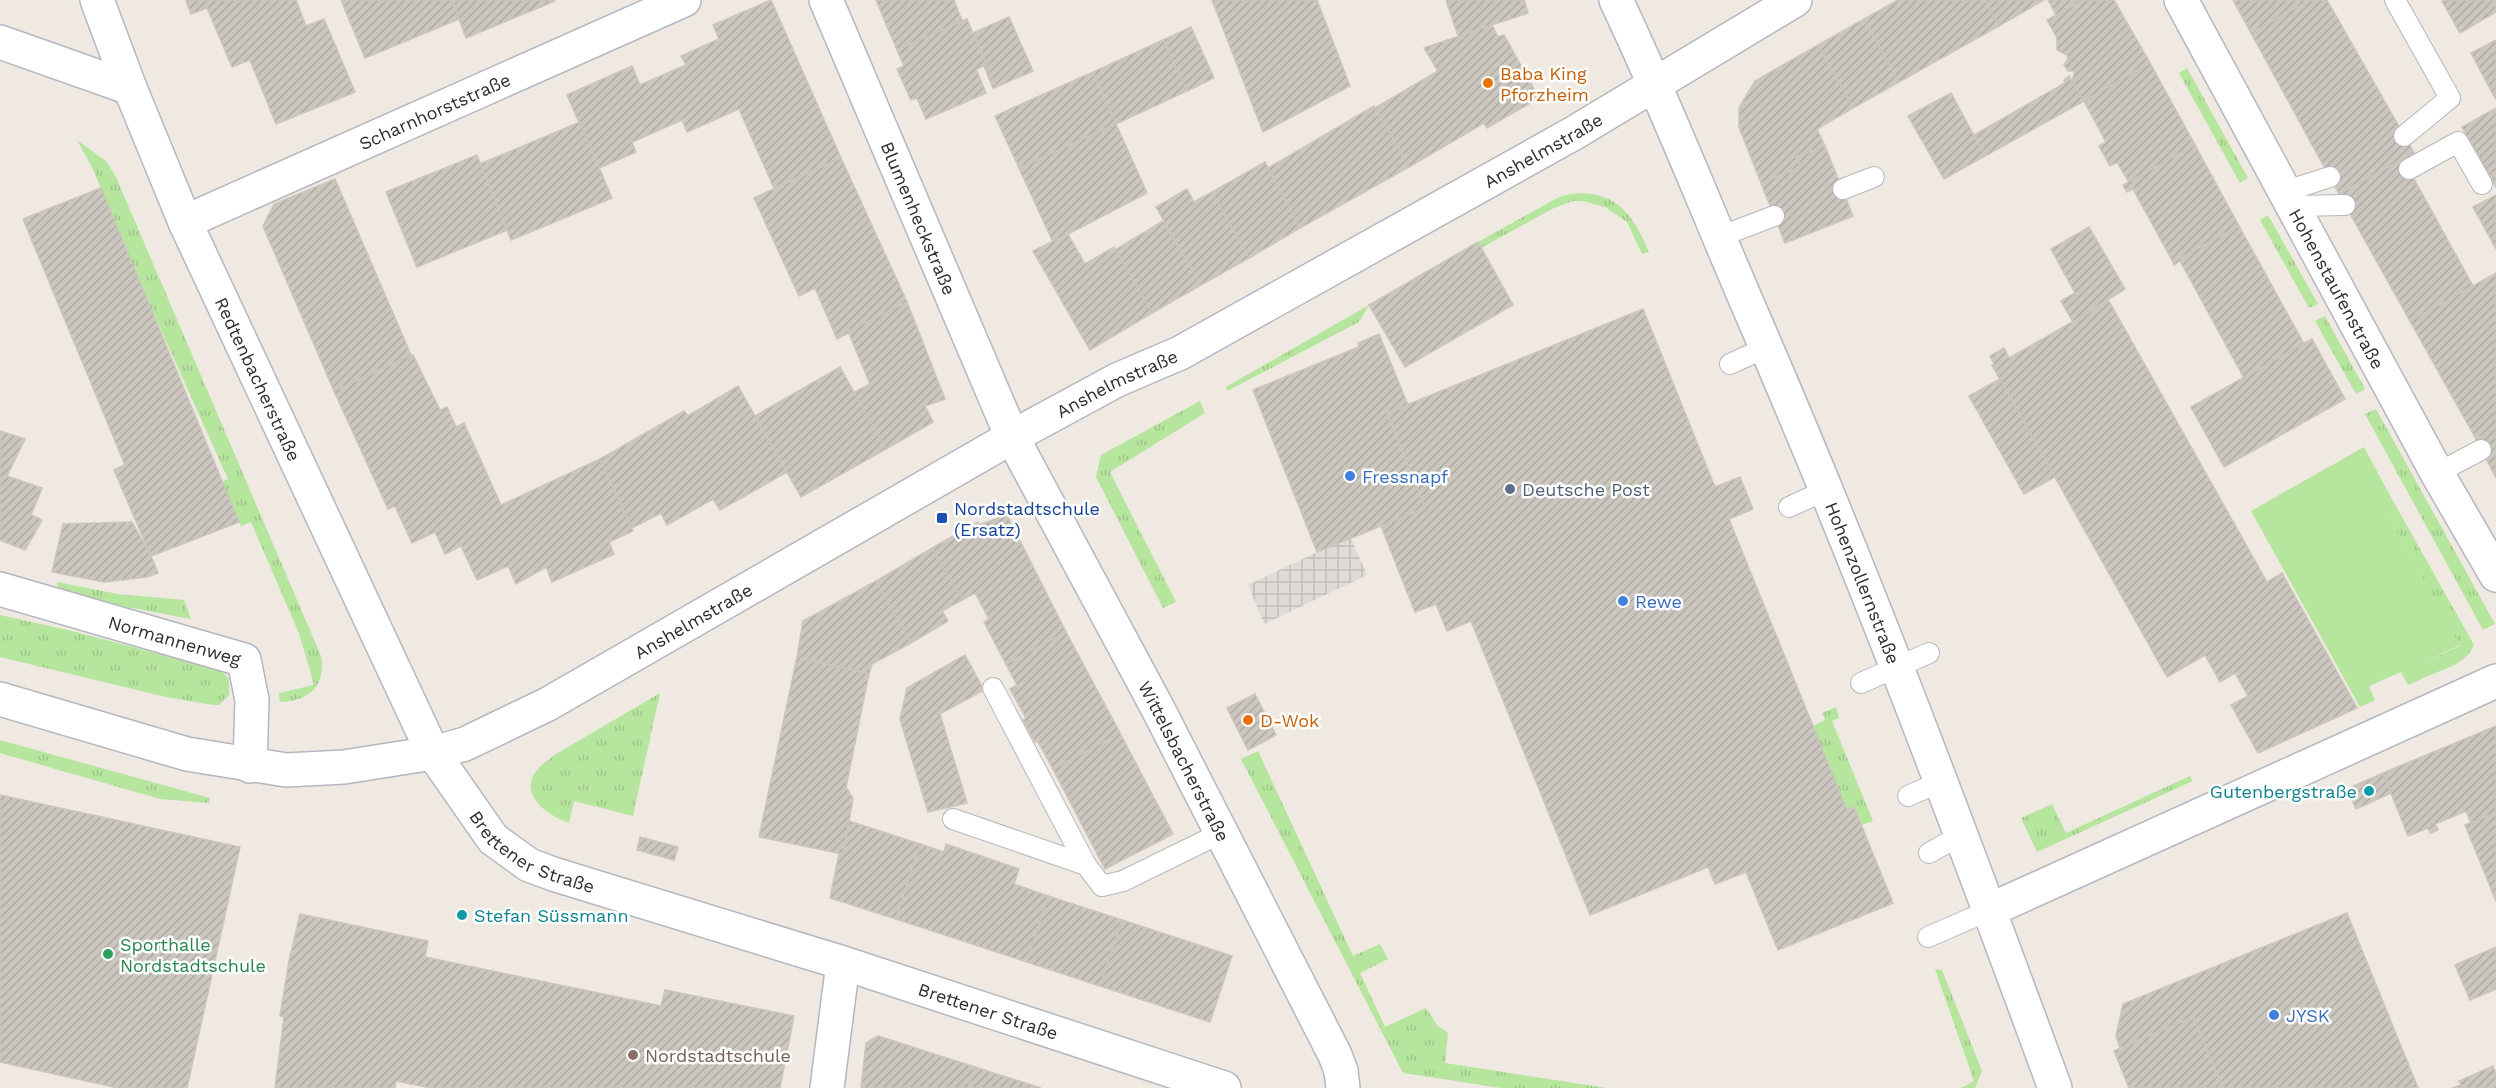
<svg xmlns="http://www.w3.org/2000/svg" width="2496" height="1088" font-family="'Work Sans',sans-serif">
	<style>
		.grass { fill: url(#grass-tufts) }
		.park { fill: #b6e59e }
		.plaza { fill: url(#plaza-grid) }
		.building { fill: url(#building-hatch); stroke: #cbc5ba; stroke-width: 1.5 }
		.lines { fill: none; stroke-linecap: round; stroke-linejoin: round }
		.service-casing { stroke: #b4b7c1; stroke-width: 22 }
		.minor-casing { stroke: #b4b7c1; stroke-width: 36 }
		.secondary-casing { stroke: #b4b7c1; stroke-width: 36 }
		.service { stroke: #fff; stroke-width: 20 }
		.minor { stroke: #fff; stroke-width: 33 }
		.secondary { stroke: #fff; stroke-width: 33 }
		.food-dot { fill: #e8710a; stroke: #fff; stroke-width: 2 }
		.shop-dot { fill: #3f7fe0; stroke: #fff; stroke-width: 2 }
		.service-dot { fill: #5c6f8a; stroke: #fff; stroke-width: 2 }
		.transit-dot { fill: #1a4fb4; stroke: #fff; stroke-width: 2 }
		.culture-dot { fill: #0f9aa8; stroke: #fff; stroke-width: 2 }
		.leisure-dot { fill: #2e9e5b; stroke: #fff; stroke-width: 2 }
		.education-dot { fill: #8d6e63; stroke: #fff; stroke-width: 2 }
		.labels { text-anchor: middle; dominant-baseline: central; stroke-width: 5; stroke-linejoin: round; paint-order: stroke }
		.food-label { font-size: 18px; fill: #c56008; stroke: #fff; text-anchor: start }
		.street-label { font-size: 18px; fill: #2e2e2e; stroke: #fff }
		.shop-label { font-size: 18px; fill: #366cbe; stroke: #fff; text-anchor: start }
		.service-label { font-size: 18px; fill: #4e5e75; stroke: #fff; text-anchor: start }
		.transit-label { font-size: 18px; fill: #164399; stroke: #fff; text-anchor: start }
		.culture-label { font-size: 18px; fill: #0d838f; stroke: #fff; text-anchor: end }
		.leisure-label { font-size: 18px; fill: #27864d; stroke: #fff; text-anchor: start }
		.education-label { font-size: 18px; fill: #785e54; stroke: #fff; text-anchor: start }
	</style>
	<defs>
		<pattern id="grass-tufts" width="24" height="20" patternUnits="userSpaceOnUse" patternTransform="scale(1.5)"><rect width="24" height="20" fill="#b6e59e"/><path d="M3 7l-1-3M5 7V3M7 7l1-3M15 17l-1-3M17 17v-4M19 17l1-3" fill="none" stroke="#9dc588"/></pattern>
		<pattern id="plaza-grid" width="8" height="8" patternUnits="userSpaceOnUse" patternTransform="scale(1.5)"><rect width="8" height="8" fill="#dfdcd8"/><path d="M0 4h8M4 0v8" fill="none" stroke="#c0bdba"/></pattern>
		<pattern id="building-hatch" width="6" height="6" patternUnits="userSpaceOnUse" patternTransform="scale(1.5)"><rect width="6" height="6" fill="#cbc7bf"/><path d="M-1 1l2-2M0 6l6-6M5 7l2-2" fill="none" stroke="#afaba4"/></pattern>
	</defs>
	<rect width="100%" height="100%" fill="#efe9e1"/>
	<g class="grass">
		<path d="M2187,68L2248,178L2240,183L2179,73Z"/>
		<path d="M77,140L106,161L116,177L321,656C327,685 308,702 280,702L279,693L314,685L300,636L251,522L241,526L239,522L221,482L228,479L135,272L93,169Z"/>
		<path d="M1570,194C1615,189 1633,214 1649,252L1642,254L1627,222L1605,207L1583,201H1573L1554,208L1481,248L1478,242L1559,197Z"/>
		<path d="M2268,215L2318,304L2309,308L2260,220Z"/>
		<path d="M1369,305L1359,322L1227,391L1226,387Z"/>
		<path d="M2325,316L2365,389L2356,394L2315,321Z"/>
		<path d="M1200,401L1205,413L1110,472L1176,602L1163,608L1096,477L1101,455Z"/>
		<path d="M2376,409L2495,624L2483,630L2365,414Z"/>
		<path d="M2392,499L2474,645C2466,664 2446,668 2428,676L2422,663L2460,646L2382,505Z"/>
		<path d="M57,582L118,594L184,600L191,619L58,594Z"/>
		<path d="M0,615L68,630L221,670L229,679V695L219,705H213L166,697L0,657Z"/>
		<path d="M660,693L633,816L574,801L569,823C551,817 520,798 534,774C539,766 548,760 556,754Z"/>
		<path d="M1836,707L1839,718L1832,721L1873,821L1861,825L1854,807L1847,810L1813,726L1825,720L1822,713Z"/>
		<path d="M0,740L210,798L209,803L160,799L0,753Z"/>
		<path d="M1258,751L1353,956L1380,944L1388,959L1360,973L1385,1027L1426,1008L1437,1025L1448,1033L1445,1063L1607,1088H1501L1403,1073L1241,759Z"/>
		<path d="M2190,776L2193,781L2037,852L2021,818L2052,804L2066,833Z"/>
		<path d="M1935,969L1942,970L1982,1071L1975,1088H1961L1974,1081Z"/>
	</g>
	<path class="park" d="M2364,447L2392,499L2382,505L2460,645L2422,663L2428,676L2408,685L2401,672L2369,686L2375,700L2360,707L2251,511Z"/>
	<path class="plaza" d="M1351,538L1367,575L1264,624L1248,585L1317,552Z"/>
	<g class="building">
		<path d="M186,0H296L306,26L324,19L355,92L276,124L250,60L232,67L207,8L191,14Z"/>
		<path d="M341,0H452L459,19L365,58Z"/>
		<path d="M452,0H554L555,1L466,38Z"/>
		<path d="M771,0L841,158L774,188L739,109L687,132L682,120L632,142L636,152L599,168L567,95L632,66L640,85L686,65L681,56L719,39L713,25Z"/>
		<path d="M876,0H954L962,21L897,50Z"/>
		<path d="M1212,0H1317L1350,86L1263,132Z"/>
		<path d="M1446,0H1524L1528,13L1458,36Z"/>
		<path d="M1898,0H1985L1999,26L1899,82L1864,19Z"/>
		<path d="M1985,0H2044L1999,26Z"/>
		<path d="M2048,0H2083L2056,15Z"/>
		<path d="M2083,0H2114L2150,63L2084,101L2072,81L2075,71H2068L2064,65L2068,59L2067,55L2057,50V38L2047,20Z"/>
		<path d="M2233,0H2310L2251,33Z"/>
		<path d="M2310,0H2327L2414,153L2339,194L2251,33Z"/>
		<path d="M2444,0H2496V12L2460,33L2442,1Z"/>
		<path d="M1009,17L1033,71L996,87L973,33Z"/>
		<path d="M967,19L996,87L993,88L984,66L976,69L986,93L926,119L917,98L911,100L897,69L904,66L897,50Z"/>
		<path d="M1864,19L1899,82L1853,108L1818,45Z"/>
		<path d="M1492,25L1498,37L1504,35L1539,98L1487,128L1484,123L1409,167L1375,108L1438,71L1424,48Z"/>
		<path d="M1191,27L1214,78L1187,91L1163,40Z"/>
		<path d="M1163,40L1187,91L1116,124L1093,72Z"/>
		<path d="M2496,40V100L2471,53Z"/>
		<path d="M1818,45L1853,108L1817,129L1825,146L1796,157L1801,167L1761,183L1739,127V108L1755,81Z"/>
		<path d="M2150,63L2195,145L2129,182L2117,162L2110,166L2099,146L2106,142L2084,101Z"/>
		<path d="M1093,72L1116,124L1019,168L995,116Z"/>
		<path d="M2069,76L2084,101L1985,156L1974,135L2065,83L2064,80Z"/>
		<path d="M1951,93L1985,156L1944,179L1908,116Z"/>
		<path d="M1374,106L1409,167L1300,228L1268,168Z"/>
		<path d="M2496,108V187L2462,127Z"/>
		<path d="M580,122L612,198L511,240L480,164Z"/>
		<path d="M1116,124L1147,193L1053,242L1019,168Z"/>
		<path d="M2195,145L2239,226L2173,262L2133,189L2127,192L2123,185Z"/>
		<path d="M1825,146L1853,216L1785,243L1761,183L1801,167L1796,157Z"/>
		<path d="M477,155L507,230L417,267L386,192Z"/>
		<path d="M841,158L907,302L837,339L815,288L799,296L754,198Z"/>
		<path d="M2403,159L2473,286L2410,321L2339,194Z"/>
		<path d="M1265,162L1300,228L1249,258L1212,192Z"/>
		<path d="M335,179L411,355L334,391L263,226L274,204Z"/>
		<path d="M101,188L239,522L151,556L114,470L125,465L23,219Z"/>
		<path d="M1187,189L1194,202L1212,192L1249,258L1201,285L1156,207Z"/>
		<path d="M2496,195V249L2473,207Z"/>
		<path d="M1163,221L1201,285L1152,313L1115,250Z"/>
		<path d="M2239,226L2304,344L2244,378L2180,261L2174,265L2173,262Z"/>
		<path d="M2089,227L2125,289L2073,322L2061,301L2075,293L2051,249Z"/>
		<path d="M1068,234L1085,264L1114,247L1152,313L1090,350L1033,251Z"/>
		<path d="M1478,242L1513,305L1405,367L1369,305Z"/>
		<path d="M2496,273V428L2476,439L2410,321Z"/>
		<path d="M2109,301L2267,582L2282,573L2357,708L2258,753L2231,705L2248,696L2235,673L2220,682L2205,655L2167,677L1992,365L1994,364L1990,356L2004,348L2009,358Z"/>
		<path d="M907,302L945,399L925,406L933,422L886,449L853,393L870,384L848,331Z"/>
		<path d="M1643,309L1715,487L1740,477L1753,509L1729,519L1847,810L1854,807L1893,903L1778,950L1746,872L1715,884L1708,867L1590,915L1471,621L1447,631L1436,604L1415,612L1381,526L1425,508L1387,413Z"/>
		<path d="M1379,334L1408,405L1387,413L1425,508L1317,552L1253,390L1359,347L1358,343Z"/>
		<path d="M2312,339L2345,399L2224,467L2191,407Z"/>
		<path d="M411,355H413L440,410L447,407L456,427L464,423L501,505L600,459L633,531L609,542L614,554L552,582L546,567L516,584L508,566L477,580L461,546L445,554L435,532L412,543L395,506L388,509L334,391Z"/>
		<path d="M840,367L886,449L801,497L755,416Z"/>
		<path d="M2000,379L2055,477L2024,494L1969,396Z"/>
		<path d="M738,386L787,472L720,510L713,499L667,525L661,513L632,528L600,459L684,411L688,416Z"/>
		<path d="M2496,428V478L2476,439Z"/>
		<path d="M0,431L25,439L7,476L42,488L31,515L42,520L25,550L0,540Z"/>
		<path d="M1007,515L1066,632L1006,664L984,622L989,619L975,593L962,600L932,548L978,522L979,525Z"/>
		<path d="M132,522L151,556L158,573L147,577L104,582L52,572L63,524Z"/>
		<path d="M932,548L962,600L942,611L948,621L911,643L876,581Z"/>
		<path d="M876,581L911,643L872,664L869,674L797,657L803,621Z"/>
		<path d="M1066,632L1120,733L1053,769L1037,740L1035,742L1023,720L1026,718L1010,689L1017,685L1006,664Z"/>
		<path d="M965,655L984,690L940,714L967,803L928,812L900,719L907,688Z"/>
		<path d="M797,657L869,674L846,787L853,799L843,854L759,837Z"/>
		<path d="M1255,694L1276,735L1248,750L1227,708Z"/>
		<path d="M2496,726V813L2471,823L2466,811L2435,824L2438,830L2430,833L2428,828L2408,836L2383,773Z"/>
		<path d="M1120,733L1173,834L1105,869L1053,769Z"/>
		<path d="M2383,773L2391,793L2356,809L2347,789Z"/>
		<path d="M0,795L240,847L187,1088H118L0,1062Z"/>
		<path d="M2496,813V901L2465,825Z"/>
		<path d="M849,821L920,844L896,919L830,898L839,854H843Z"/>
		<path d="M640,837L678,847L674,860L637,850Z"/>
		<path d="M920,844L944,852L946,844L1019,869L1014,884L1048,896L1027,962L896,919Z"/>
		<path d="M1048,896L1122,920L1100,986L1027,962Z"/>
		<path d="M2347,913L2418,1088H2223L2193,1017L2120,1048L2116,1036L2123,1004Z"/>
		<path d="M300,914L428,941L425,957L661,1006L665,990L794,1016L780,1088H431L396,1081L395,1088H275L284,1017L280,1016L289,961Z"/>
		<path d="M1122,920L1232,956L1210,1022L1100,986Z"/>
		<path d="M2496,947V989L2470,1000L2455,965Z"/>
		<path d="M2193,1017L2223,1088H2129L2114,1051Z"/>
		<path d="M878,1036L975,1067L968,1088H861L866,1043Z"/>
		<path d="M2493,1066L2496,1074V1088H2452L2461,1085L2459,1081Z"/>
		<path d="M975,1067L1041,1088H968Z"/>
	</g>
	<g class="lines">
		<defs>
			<g id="service">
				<path d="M2395,0L2450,98L2404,136"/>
				<path d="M2409,169L2458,142L2482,184"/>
				<path d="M1843,189L1874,177"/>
				<path d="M2286,191L2330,177"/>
				<path d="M2294,206L2345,205"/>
				<path d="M1719,237L1774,216"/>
				<path d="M1730,364L1767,347"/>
				<path d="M2437,473L2481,450"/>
				<path d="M1789,507L1826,490"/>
				<path d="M1861,683L1929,653"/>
				<path d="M993,688L1086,865"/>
				<path d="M1908,796L1942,781"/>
				<path d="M953,819L1086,865L1102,886L1123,881L1221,833"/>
				<path d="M1929,853L1963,834"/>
				<path d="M1928,937L1990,910"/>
			</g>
			<g id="minor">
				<path id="s1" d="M97,0L130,88L185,222L433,753L493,839L529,865L553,874L843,963L1224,1088"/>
				<path id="s2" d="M826,0L1012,437L1157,707L1335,1055L1341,1071L1343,1088"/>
				<path id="s3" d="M2181,0L2437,473L2496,575"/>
				<path d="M0,42L130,88"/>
				<path id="s4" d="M185,222L684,0"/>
				<path id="s5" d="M0,589L244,660L252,700L250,766"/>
				<path d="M1990,910L2496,681"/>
				<path d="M827,1088L843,963"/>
			</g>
			<g id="secondary">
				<path id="s6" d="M1616,0C1666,105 1708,213 1754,319C1864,572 1960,830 2055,1088"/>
				<path id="s7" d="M0,699L187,754L286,770L344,767L433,753L465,744L548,704L1012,437L1117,380L1180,353L1574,133L1795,0"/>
			</g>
		</defs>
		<use href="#service" class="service-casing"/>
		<use href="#minor" class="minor-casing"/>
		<use href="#secondary" class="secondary-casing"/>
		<use href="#service" class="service"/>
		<use href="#minor" class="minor"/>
		<use href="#secondary" class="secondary"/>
	</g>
	<g class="food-dot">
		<circle cx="1488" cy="83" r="6"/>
		<circle cx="1248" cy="720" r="6"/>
	</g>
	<g class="shop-dot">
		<circle cx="1350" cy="476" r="6"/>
		<circle cx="1623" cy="601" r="6"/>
		<circle cx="2274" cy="1015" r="6"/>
	</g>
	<circle class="service-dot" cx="1510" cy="489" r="6"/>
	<rect class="transit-dot" x="936" y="512" width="12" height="12" rx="3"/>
	<g class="culture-dot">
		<circle cx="2369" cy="791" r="6"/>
		<circle cx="462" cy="915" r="6"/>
	</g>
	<circle class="leisure-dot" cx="108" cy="954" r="6"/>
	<circle class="education-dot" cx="633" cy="1055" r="6"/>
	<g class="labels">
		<g class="food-label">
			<text x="1500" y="73">Baba King<tspan x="1500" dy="21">Pforzheim</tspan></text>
			<text x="1260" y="720">D-Wok</text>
		</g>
		<g class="street-label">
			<text stroke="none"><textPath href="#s4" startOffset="273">Scharnhorststraße</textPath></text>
			<text stroke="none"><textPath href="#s7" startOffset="1708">Anshelmstraße</textPath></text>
			<text stroke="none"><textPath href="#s2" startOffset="237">Blumenheckstraße</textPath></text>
			<text stroke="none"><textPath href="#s3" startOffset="328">Hohenstaufenstraße</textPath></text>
			<text stroke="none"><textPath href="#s1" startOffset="412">Redtenbacherstraße</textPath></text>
			<text stroke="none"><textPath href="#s7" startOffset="1222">Anshelmstraße</textPath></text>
			<text stroke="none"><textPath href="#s6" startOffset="633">Hohenzollernstraße</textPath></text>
			<text stroke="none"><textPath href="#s7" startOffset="736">Anshelmstraße</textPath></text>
			<text stroke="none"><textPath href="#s5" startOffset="182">Normannenweg</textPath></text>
			<text stroke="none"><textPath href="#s2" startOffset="842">Wittelsbacherstraße</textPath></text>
			<text stroke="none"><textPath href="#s1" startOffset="970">Brettener Straße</textPath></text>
			<text stroke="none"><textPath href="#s1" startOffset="1456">Brettener Straße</textPath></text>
		</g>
		<g class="shop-label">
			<text x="1362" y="476">Fressnapf</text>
			<text x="1635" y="601">Rewe</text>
			<text x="2286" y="1015">JYSK</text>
		</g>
		<g class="service-label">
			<text x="1522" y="489">Deutsche Post</text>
		</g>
		<g class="transit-label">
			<text x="954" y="508">Nordstadtschule<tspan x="954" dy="21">(Ersatz)</tspan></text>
		</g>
		<g class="culture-label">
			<text x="2357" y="791">Gutenbergstraße</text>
			<text x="474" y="915" text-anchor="start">Stefan Süssmann</text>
		</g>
		<g class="leisure-label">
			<text x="120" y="944">Sporthalle<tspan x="120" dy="21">Nordstadtschule</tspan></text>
		</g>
		<g class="education-label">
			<text x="645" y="1055">Nordstadtschule</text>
		</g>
	</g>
</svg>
